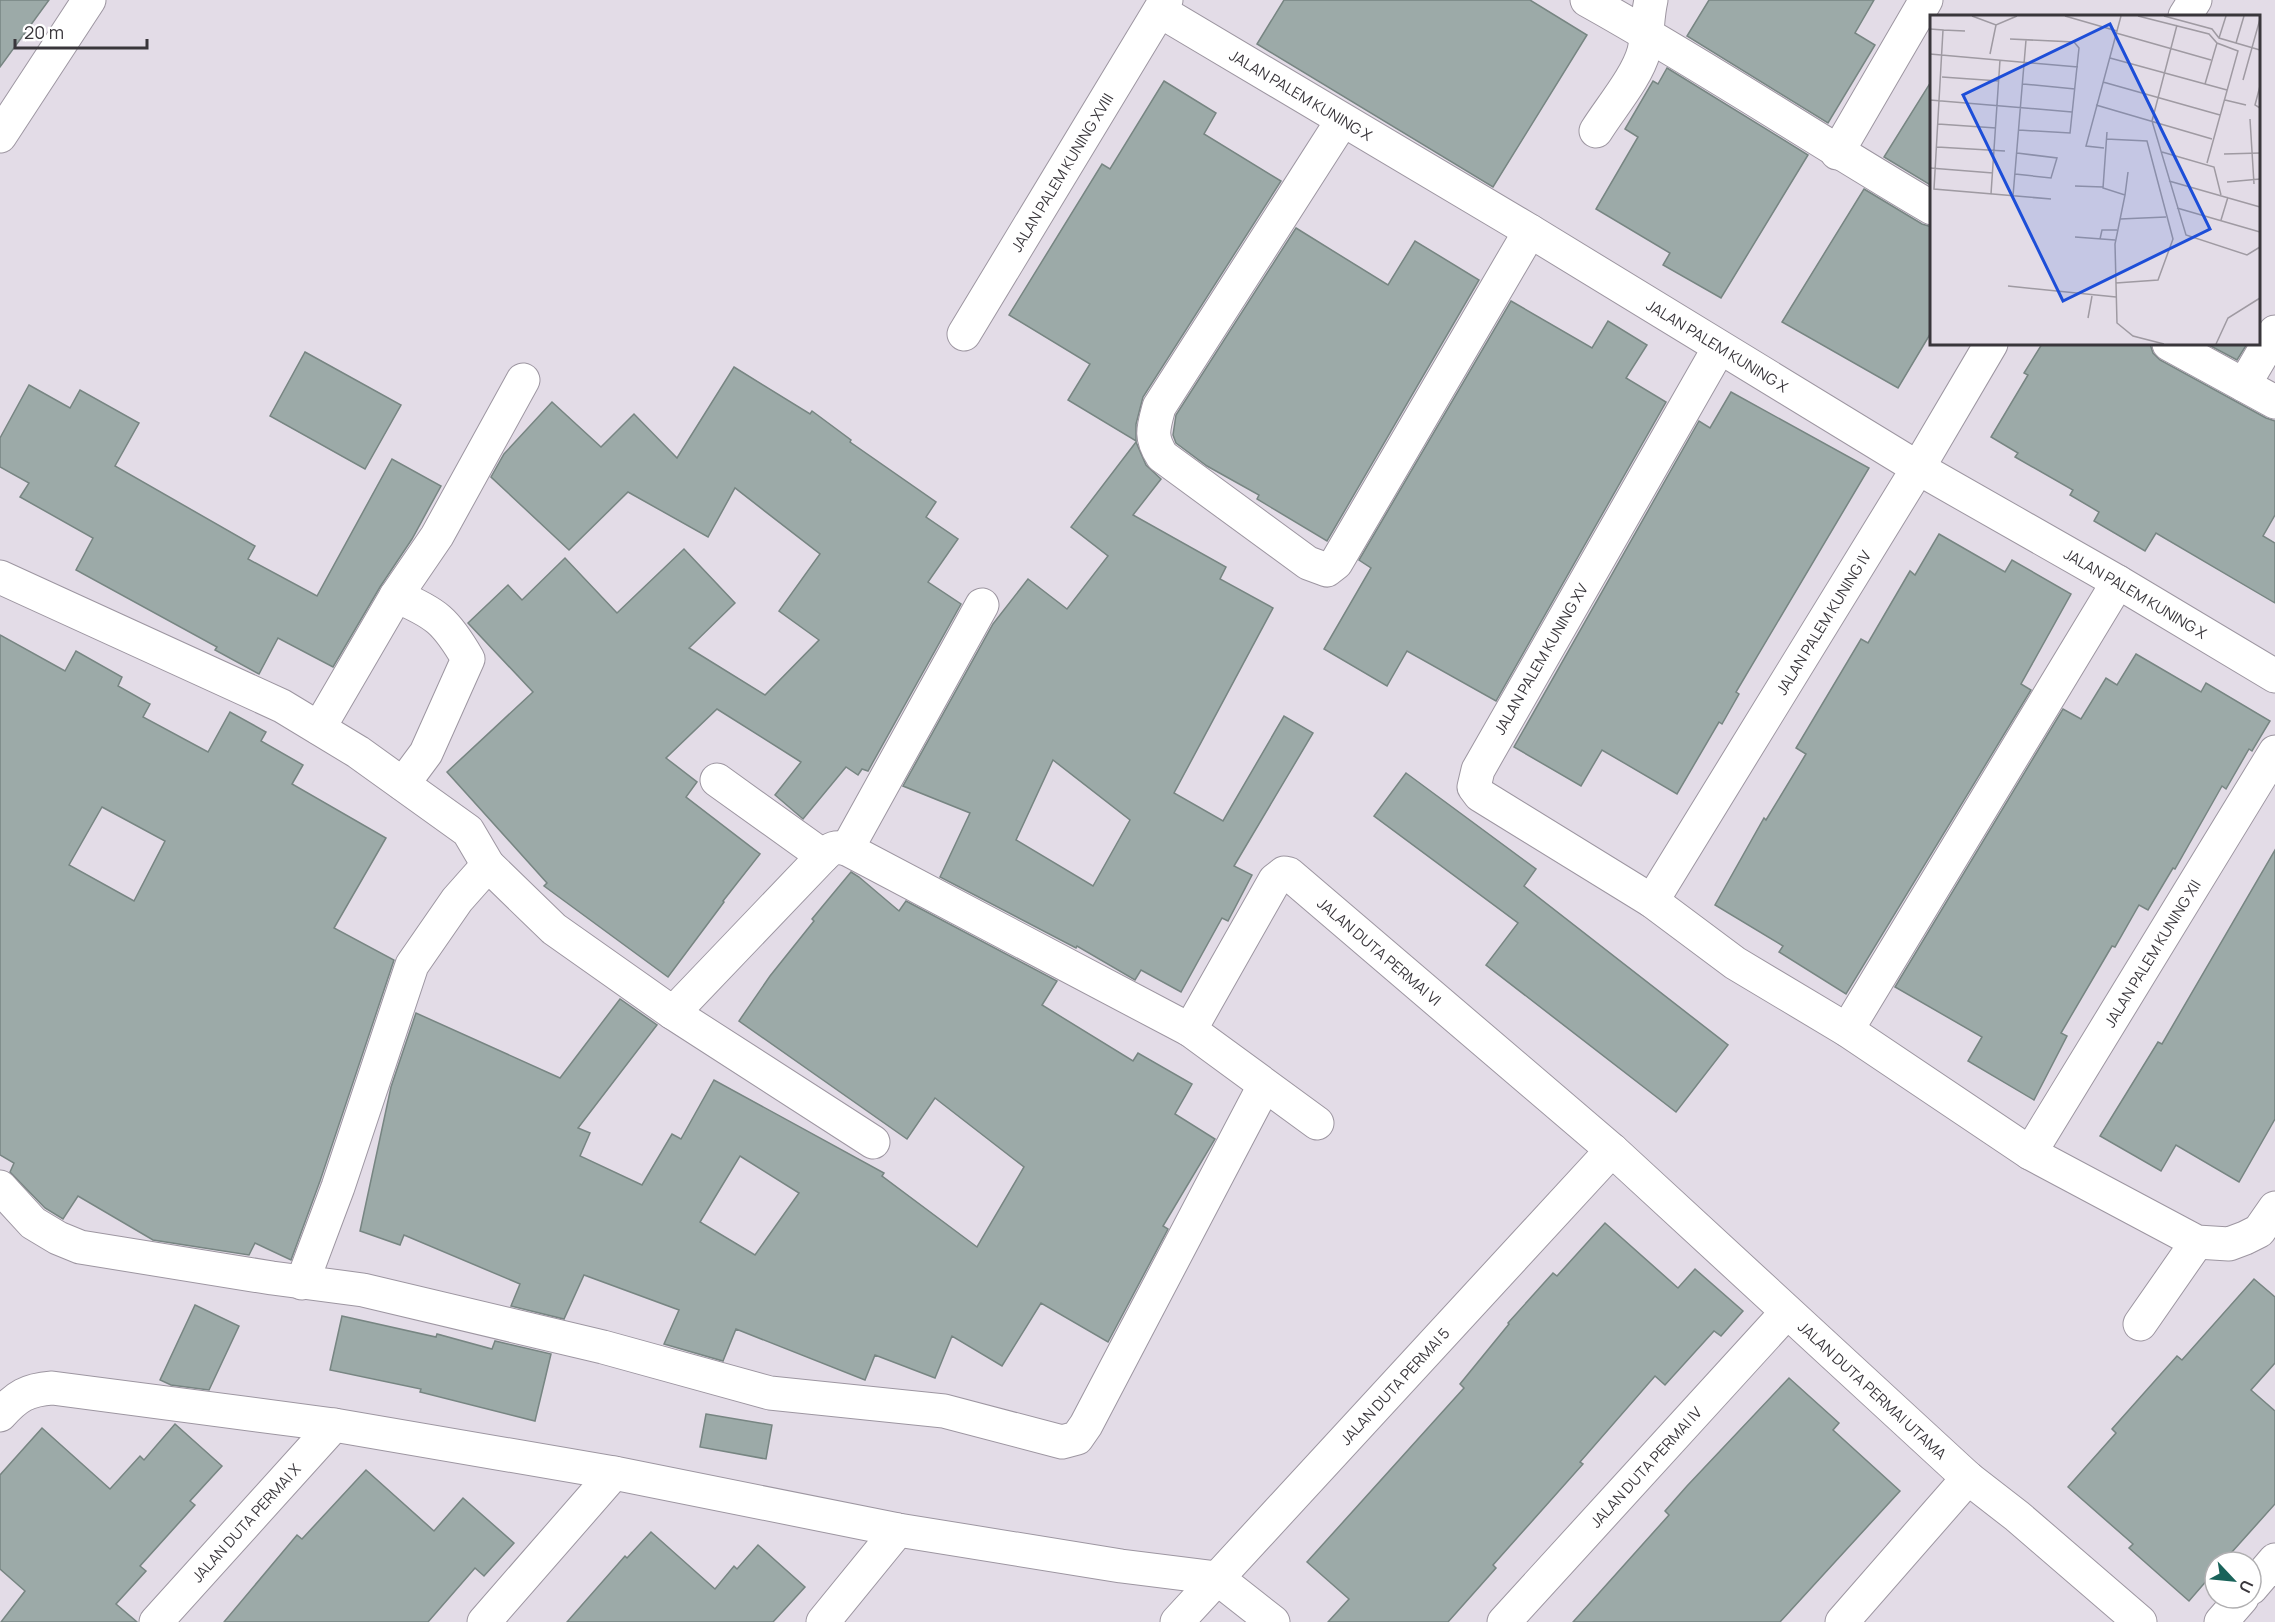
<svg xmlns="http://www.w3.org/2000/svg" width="2275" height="1622" font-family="Manrope,sans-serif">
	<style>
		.building { fill: #9caaa8; stroke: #778582; stroke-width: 1.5; fill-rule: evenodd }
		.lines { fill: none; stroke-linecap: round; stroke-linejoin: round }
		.minor-casing { stroke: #9d96a1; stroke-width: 35 }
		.minor { stroke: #fff; stroke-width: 33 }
		.labels { text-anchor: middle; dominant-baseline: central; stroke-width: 6; stroke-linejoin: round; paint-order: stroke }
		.street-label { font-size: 15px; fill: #39363b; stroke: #fff }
		.inset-road { fill: none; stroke: #9f9aa2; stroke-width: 1.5 }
		.view { fill: #1d4ed8; fill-opacity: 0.15; stroke: #1d4ed8; stroke-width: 3 }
		.inset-edge { fill: none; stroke: #39363b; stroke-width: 3 }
	</style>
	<rect width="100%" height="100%" fill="#e3dce7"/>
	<g class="building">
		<path d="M0,0H49L0,67Z"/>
		<path d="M1284,0H1530L1587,35L1493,187L1257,44Z"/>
		<path d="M1709,0H1874L1855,33L1875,45L1828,123L1687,36Z"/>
		<path d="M1667,68L1808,155L1721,298L1663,265L1670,253L1596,209L1638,137L1625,129L1653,81L1658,84Z"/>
		<path d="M1932,80V186L1884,157Z"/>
		<path d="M1164,81L1216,113L1204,134L1281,181L1143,397L1136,424V441L1068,400L1090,364L1009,315L1102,164L1110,169Z"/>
		<path d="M1864,189L1922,224L1932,227V331L1898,388L1782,322Z"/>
		<path d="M1296,228L1388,285L1415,241L1479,280L1327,541L1257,499L1259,495L1207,466L1176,443L1173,435L1176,415Z"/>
		<path d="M1511,301L1592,348L1608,321L1647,345L1626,378L1666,402L1496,701L1407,651L1387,686L1324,649L1371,568L1359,560Z"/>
		<path d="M2042,344H2150L2153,353L2160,360L2266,418L2275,421V515L2263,536L2275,543V603L2156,533L2145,551L2094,521L2099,512L2070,495L2073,490L2015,457L2018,453L1991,437L2028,375L2024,373Z"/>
		<path d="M2207,344H2247L2237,360Z"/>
		<path d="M305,352L401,405L365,469L270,416Z"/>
		<path d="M734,367L810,414L812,411L851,440L850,442L936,502L926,517L958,539L928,582L961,604L868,771L862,769L858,775L846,767L803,819L775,795L801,762L717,709L666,758L697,782L686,797L760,854L723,901L724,902L668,977L544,886L547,883L447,772L533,692L468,623L508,585L522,600L565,558L617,613L684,549L735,603L689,648L765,695L819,640L779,611L820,554L735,488L708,537L628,492L569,550L491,477L504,454L552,402L601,447L634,414L677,458Z"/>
		<path d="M29,385L70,408L80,390L139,423L115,466L255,546L248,559L317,596L392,459L441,486L412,539L380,587L333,667L278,638L259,674L215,650L217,647L76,570L93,538L20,497L29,483L0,467V438Z"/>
		<path d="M1731,392L1869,468L1736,692L1739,694L1722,724L1719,722L1677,794L1602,750L1581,786L1514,747L1699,421L1710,428Z"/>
		<path d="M1136,442L1146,465L1161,479L1133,515L1226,567L1220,579L1273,608L1174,793L1223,821L1284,716L1313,733L1234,866L1252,875L1228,921L1222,918L1181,992L1141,970L1135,980L1077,946L1076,948L940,877L970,813L903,786L993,624L1028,579L1067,609L1108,556L1071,527ZM1053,760L1130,820L1093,886L1016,840Z"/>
		<path d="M1939,534L2005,572L2012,560L2071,594L2021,684L2031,690L1846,994L1779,952L1783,946L1715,905L1764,818L1766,820L1806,754L1796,748L1861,639L1868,643L1910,571L1915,575Z"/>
		<path d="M0,635L65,671L76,651L122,677L118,686L150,704L143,717L208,752L230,712L266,732L261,741L303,765L292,784L386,838L334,928L394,960L320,1181L291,1260L255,1243L249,1255L153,1240L78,1196L63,1219L45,1208L10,1172L14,1163L0,1155ZM102,807L165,841L134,901L69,865Z"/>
		<path d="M2136,654L2201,692L2206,683L2270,721L2252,751L2249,749L2226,789L2222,786L2175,869L2173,868L2148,910L2139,905L2115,947L2112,946L2061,1033L2067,1036L2034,1100L1968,1061L1982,1037L1895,987L2063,709L2081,719L2106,678L2117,685Z"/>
		<path d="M1406,773L1536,869L1524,886L1728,1045L1676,1112L1486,965L1518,923L1374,816Z"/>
		<path d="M2275,850V1119L2239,1182L2176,1145L2161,1171L2100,1136L2158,1042L2162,1044Z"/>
		<path d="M851,872L859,877L899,911L906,901L1057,981L1042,1005L1133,1061L1138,1053L1192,1084L1175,1114L1215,1139L1163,1226L1168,1229L1108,1342L1041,1303L1002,1366L952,1336L935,1378L875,1355L865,1380L736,1329L723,1361L664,1344L679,1310L584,1275L564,1319L511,1306L520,1284L404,1235L400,1245L360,1231L391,1087L416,1013L560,1078L620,999L657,1025L578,1128L590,1133L580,1156L642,1185L672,1134L681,1139L714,1080L884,1173L882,1176L977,1247L1024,1167L935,1098L907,1139L739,1021L770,976L814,921L812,919ZM740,1156L799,1193L755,1255L700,1222Z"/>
		<path d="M1605,1223L1678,1288L1695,1269L1743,1311L1721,1336L1714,1331L1665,1385L1655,1376L1580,1462L1583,1464L1493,1565L1496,1568L1448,1622H1328L1349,1599L1307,1562L1464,1388L1460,1384L1509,1324L1508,1323L1553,1273L1557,1276Z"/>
		<path d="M2254,1279L2275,1297V1363L2251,1390L2275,1411V1504L2223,1562H2215V1571L2189,1601L2129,1548L2133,1544L2068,1487L2116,1433L2112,1429L2177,1356L2182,1360Z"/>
		<path d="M195,1305L239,1326L209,1390L171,1385L160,1380Z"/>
		<path d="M342,1316L436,1337L437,1334L492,1349L495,1341L551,1354L535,1421L420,1392L421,1389L330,1370Z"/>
		<path d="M1789,1378L1839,1423L1833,1430L1900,1491L1780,1622H1573L1669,1515L1665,1511L1687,1486Z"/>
		<path d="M706,1414L772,1425L766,1459L700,1447Z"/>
		<path d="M175,1424L222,1466L190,1501L195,1505L140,1566L146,1571L116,1604L137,1622H1L25,1591L0,1569V1475L42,1428L110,1489L140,1456L144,1460Z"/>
		<path d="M366,1470L434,1531L463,1498L514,1543L484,1576L475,1568L428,1622H224L297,1535L302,1539Z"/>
		<path d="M651,1532L715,1589L734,1566L737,1569L758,1545L805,1587L773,1622H567L625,1556L627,1558Z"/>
	</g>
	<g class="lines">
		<defs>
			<g id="minor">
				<path d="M1587,0C1704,65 1816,140 1932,208"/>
				<path id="s1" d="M1160,11L1530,231L1918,468L2118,582L2275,676"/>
				<path d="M2185,16L2195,0"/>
				<path d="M1342,121L1159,407C1153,429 1150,437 1162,456L1308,563L1327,570L1336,563L1530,231"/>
				<path d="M1596,131C1611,107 1637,77 1644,51C1648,34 1647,17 1651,0"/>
				<path d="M0,136L89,0"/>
				<path d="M1837,153L1926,0"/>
				<path id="s2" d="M964,334L1166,0"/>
				<path d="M2169,344L2275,402"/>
				<path d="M1719,348L1478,770L1474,787L1480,795L1652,901L1735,963L1847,1030L2030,1153L2197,1242L2229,1244L2245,1238L2259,1231L2275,1208"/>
				<path d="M2244,385L2275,332"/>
				<path d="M0,577L282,706L358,752L468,831L488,865L554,929L673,1013L823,856C831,848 836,846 847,849L1190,1030L1317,1123"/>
				<path d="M396,596C436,613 446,621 468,659L426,753L403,784"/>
				<path d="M319,728L396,596L437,536L523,380"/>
				<path d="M717,780L823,856"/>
				<path d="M847,849L982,605"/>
				<path id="s3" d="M1652,901L1918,468L1991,344"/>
				<path d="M673,1013L873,1142"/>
				<path id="s4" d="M1190,1030L1275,880L1284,873L1289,874L1612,1150L1968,1478L2017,1516L2140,1622"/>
				<path d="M1847,1030L2118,582"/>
				<path id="s5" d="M2030,1153L2275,752"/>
				<path d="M0,1187L33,1223L58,1238L80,1247L272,1278L363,1290L603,1347L770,1393L944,1411L1062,1442L1077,1438L1086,1425L1264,1086"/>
				<path d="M302,1283L338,1187L412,965L457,900L488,865"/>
				<path d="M2140,1324L2197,1242"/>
				<path d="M0,1415C17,1396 27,1390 52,1388L334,1425L614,1473L898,1530L1121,1566L1217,1578L1273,1622"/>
				<path d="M2251,1588L2275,1560"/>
				<path id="s6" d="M156,1622L334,1425"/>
				<path d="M484,1622L614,1473"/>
				<path d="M823,1622L898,1530"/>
				<path id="s7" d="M1177,1622L1612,1150"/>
				<path id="s8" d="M1504,1622L1787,1312"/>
				<path d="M1842,1622L1968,1478"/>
				<path d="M2221,1622L2242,1598"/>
			</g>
		</defs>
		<use href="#minor" class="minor-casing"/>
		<use href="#minor" class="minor"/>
	</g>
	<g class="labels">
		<g class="street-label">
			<text stroke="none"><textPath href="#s1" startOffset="164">JALAN PALEM KUNING X</textPath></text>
			<text stroke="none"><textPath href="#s2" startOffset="189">JALAN PALEM KUNING XVIII</textPath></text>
			<text stroke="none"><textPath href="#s1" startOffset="650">JALAN PALEM KUNING X</textPath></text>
			<text stroke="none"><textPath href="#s1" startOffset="1136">JALAN PALEM KUNING X</textPath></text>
			<text stroke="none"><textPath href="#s3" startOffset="327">JALAN PALEM KUNING IV</textPath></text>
			<text transform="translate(1541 659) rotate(-60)">JALAN PALEM KUNING XV</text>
			<text stroke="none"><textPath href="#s4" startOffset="308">JALAN DUTA PERMAI VI</textPath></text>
			<text stroke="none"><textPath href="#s5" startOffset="234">JALAN PALEM KUNING XII</textPath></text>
			<text stroke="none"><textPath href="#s7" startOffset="321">JALAN DUTA PERMAI 5</textPath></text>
			<text stroke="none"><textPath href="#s4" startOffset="968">JALAN DUTA PERMAI UTAMA</textPath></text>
			<text stroke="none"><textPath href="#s8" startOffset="210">JALAN DUTA PERMAI IV</textPath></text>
			<text stroke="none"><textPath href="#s6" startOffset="134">JALAN DUTA PERMAI X</textPath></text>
		</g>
	</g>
	<g transform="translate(1930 15)">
		<rect width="330" height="330" fill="#e3dce7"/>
		<path class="inset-road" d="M42,1L66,10L87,1M135,1L187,16M208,1L279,19L287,28L308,36L277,148M234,1L282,14L289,23L330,35M247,10L222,106L256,220L317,240L330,232M0,14L13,15L4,174L121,184M13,15L35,16M186,18L281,45M289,23L296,1M80,24L144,27L149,33L140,118L89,115M306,28L314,1M0,39L148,52M60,39L66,10M180,43L297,75M12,62L69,66M313,65L330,4M173,67L290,100M93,69L145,74M275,69L287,28M330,71L325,90L330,93M0,85L142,97M295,85L316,90M166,90L282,124M320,104L324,169M8,109L66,113M177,117L173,173L195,180L185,229L187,308L203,321L234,329M176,124L217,126L243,224L228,265L186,268M7,132L75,136M174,133L156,131L191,1M232,137L284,152L291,180M294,139L330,138M0,153L63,158M85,159L121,163L127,143L87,138M239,166L330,192M297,167L330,164M145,171L173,172M61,179L70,45M195,180L198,157M83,181L96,25M247,193L330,217M190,204L236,202M291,205L298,182M145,222L185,225M170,224L172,215H187M78,271L186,282M158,303L162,281M286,329L298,303L330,283"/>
		<path class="view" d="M180,9L280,214L133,286L33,80Z"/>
		<rect width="330" height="330" class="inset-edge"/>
	</g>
	<g transform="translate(2233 1580) rotate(116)"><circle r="28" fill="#ffffff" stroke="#b0afb1" stroke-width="1.5"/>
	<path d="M0-4.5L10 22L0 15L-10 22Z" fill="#19635a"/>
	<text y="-9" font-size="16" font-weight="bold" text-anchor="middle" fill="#39363b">U</text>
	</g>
	<path d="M15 39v9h132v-9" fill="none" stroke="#39363b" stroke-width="3"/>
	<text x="24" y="39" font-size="18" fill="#39363b" stroke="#ffffff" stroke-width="4.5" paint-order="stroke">20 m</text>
</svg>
